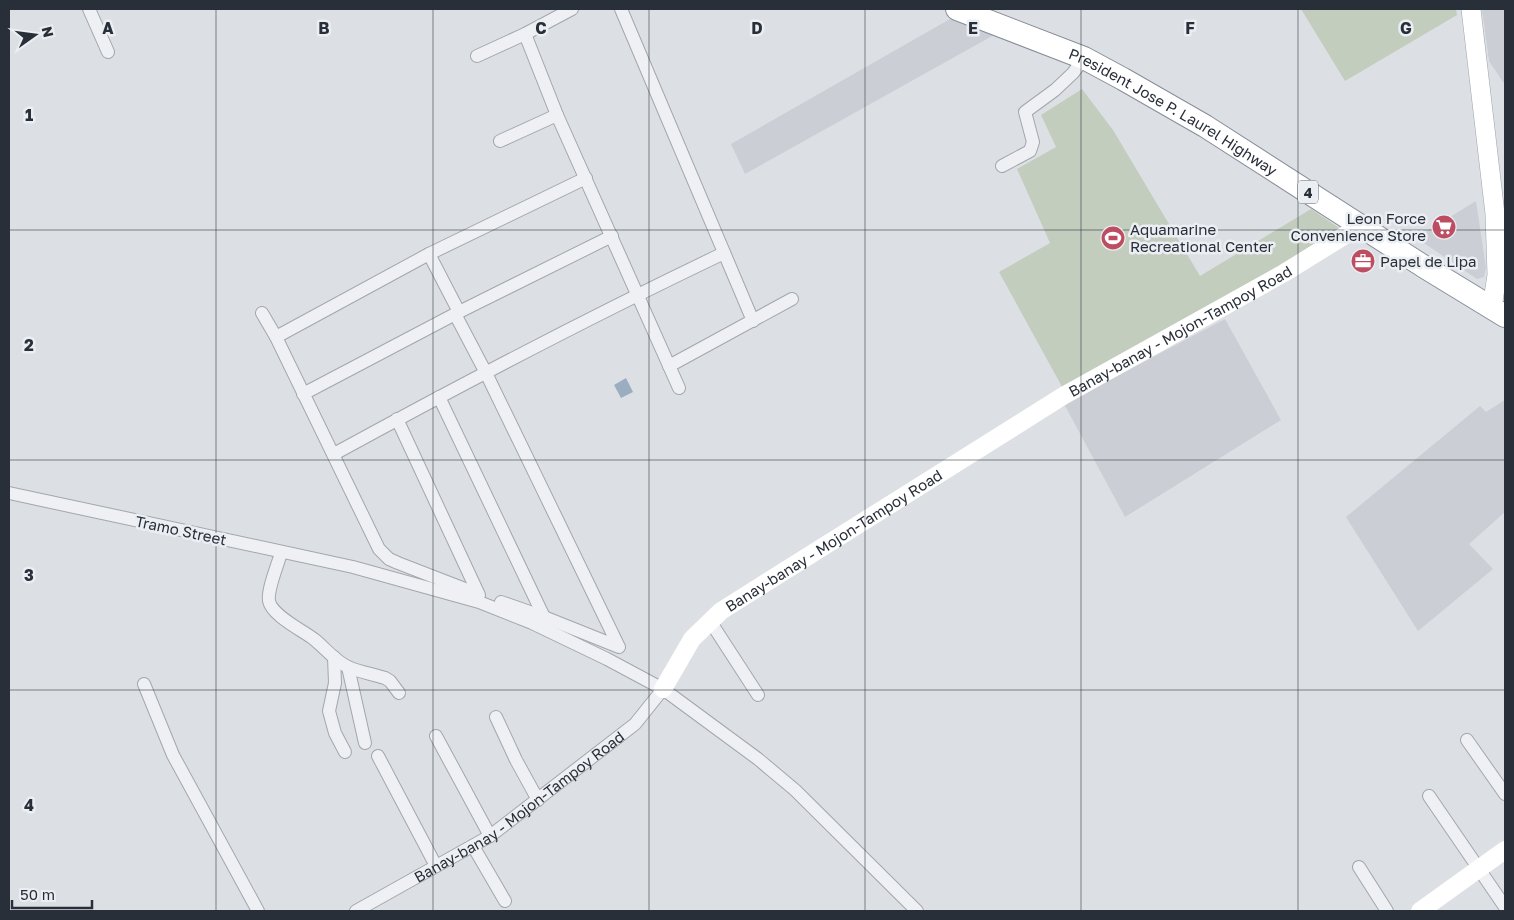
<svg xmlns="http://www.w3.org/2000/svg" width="1514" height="920" font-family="'Golos Text',sans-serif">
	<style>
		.built { fill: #cbcfd5 }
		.green { fill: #c3cdbe }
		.water { fill: #9baec1 }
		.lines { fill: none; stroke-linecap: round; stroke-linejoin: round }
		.street-casing { stroke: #a2a7ad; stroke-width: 14 }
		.primary-casing { stroke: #9da5af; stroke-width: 20 }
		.highway-casing { stroke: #868e99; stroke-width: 24 }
		.street { stroke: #eef0f3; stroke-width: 12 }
		.secondary { stroke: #fff; stroke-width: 18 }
		.primary { stroke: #fff; stroke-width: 19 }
		.highway { stroke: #fff; stroke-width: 22 }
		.grid { fill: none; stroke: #282f39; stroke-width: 1; stroke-opacity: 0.55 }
		.labels { text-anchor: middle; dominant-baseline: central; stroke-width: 5; stroke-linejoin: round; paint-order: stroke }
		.shield { fill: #ebeef2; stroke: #626870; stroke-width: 1 }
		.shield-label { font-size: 14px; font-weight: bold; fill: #282f39 }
		.street-label { font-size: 15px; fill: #282f39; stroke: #ebeef2 }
		.poi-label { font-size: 15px; fill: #282f39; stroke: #ebeef2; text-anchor: start }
		.grid-label { font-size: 16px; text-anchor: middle; font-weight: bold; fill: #282f39; stroke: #ebeef2; stroke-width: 5; stroke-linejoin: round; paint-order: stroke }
	</style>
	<rect width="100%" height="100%" fill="#dce0e4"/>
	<g class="built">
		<path d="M1482,9H1505V85L1489,61Z"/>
		<path d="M950,19L994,35L745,174L731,144Z"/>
		<path d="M1476,201L1486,268L1484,277L1477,279L1421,241L1427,231Z"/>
		<path d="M1225,319L1281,420L1125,517L1064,404Z"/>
		<path d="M1505,400V512L1469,544L1493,569L1418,631L1346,517L1480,406L1486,412Z"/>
	</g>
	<g class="green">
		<path d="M1301,9H1456L1457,15L1345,81Z"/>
		<path d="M1082,89L1113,130L1200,276L1311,209L1345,232L1066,394L999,272L1050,243L1017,169L1056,147L1041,115Z"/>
	</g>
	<path class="water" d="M626,378L633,392L621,398L614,385Z"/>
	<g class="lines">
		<defs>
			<g id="street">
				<path d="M89,9L108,52"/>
				<path d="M621,9L753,321"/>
				<path d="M525,34L557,115L679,388"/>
				<path d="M477,56L525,34L572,9"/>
				<path d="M500,141L557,115"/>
				<path d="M1002,166L1030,151L1033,142L1025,112L1055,90L1073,73L1084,58"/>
				<path d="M429,254L459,312"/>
				<path d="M262,313L276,337L379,549L389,559L398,563L478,594"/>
				<path d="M455,314L486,373L619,647L544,617L501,602"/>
				<path d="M276,337L429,254L586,178"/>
				<path d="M669,366L792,299"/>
				<path d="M303,394L459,312L612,236"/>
				<path d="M439,397L544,617"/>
				<path d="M397,419L479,595"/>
				<path d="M334,454C462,384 592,316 724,253"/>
				<path d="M9,493L353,567L479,602L532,623L607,659L663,689L758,759L795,790L917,911"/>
				<path d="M281,553C278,564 267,590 269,601C272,616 304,631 315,640C326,649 335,661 348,667C359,672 373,674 385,678L390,681L399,693"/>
				<path d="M710,621L758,695"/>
				<path d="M334,657L335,683L329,711L335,733L345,752"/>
				<path d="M348,667L365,743"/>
				<path d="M144,684L173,755L258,911"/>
				<path d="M496,717L516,760L538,800"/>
				<path d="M436,736L490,836"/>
				<path d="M1467,740L1505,794"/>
				<path d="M378,756L436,866"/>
				<path d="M1429,796L1505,907"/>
				<path d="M473,846L505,901"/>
				<path d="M1359,867L1387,911"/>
				<path id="s1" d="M356,911L490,836L635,724L663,689"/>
			</g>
			<path id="primary" d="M1471,9L1495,214L1497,275L1492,308"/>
			<g id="highway">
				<path id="s3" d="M957,9L1084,58L1123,79L1205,126L1423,266L1505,316"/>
			</g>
		</defs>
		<use href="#street" class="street-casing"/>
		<use href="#primary" class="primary-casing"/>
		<use href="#highway" class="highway-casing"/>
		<use href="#street" class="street"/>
		<g class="secondary">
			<path id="s2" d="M663,689L692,639L721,611L1063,396L1284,273L1360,226"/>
			<path d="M1420,911L1505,850"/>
		</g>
		<use href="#primary" class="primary"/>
		<use href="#highway" class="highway"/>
	</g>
	<path class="grid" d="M216,9V911M433,9V911M649,9V911M865,9V911M1081,9V911M1298,9V911M9,230H1505M9,460H1505M9,690H1505"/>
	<defs>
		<symbol id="supermarket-disc" viewBox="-11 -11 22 22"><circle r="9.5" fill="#bd4e62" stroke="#ebeef2"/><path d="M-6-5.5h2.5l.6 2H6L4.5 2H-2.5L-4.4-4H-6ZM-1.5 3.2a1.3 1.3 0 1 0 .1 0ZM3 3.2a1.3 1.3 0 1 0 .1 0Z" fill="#fff"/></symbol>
		<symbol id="stadium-disc" viewBox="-11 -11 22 22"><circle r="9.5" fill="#bd4e62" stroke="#ebeef2"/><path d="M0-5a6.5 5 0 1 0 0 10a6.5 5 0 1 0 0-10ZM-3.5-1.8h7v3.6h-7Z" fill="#fff"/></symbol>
		<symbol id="office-disc" viewBox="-11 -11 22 22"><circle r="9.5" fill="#bd4e62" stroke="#ebeef2"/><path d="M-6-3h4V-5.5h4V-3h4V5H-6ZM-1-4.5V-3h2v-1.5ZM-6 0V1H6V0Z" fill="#fff"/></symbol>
	</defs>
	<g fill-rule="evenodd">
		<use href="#supermarket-disc" x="1430" y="213" width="28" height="28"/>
		<use href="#stadium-disc" x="1099" y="224" width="28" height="28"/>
		<use href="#office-disc" x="1349" y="247" width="28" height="28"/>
	</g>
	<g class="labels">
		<rect class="shield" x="1298" y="180.5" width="20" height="23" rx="4"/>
		<g class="shield-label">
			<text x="1308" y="192">4</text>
		</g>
		<g class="street-label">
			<text stroke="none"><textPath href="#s3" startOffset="240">President Jose P. Laurel Highway</textPath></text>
			<text stroke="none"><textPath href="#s2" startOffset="636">Banay-banay - Mojon-Tampoy Road</textPath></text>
			<text transform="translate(181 530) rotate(12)">Tramo Street</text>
			<text stroke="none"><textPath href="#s2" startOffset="231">Banay-banay - Mojon-Tampoy Road</textPath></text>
			<text stroke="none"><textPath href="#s1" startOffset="194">Banay-banay - Mojon-Tampoy Road</textPath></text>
		</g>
		<g class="poi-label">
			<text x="1426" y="218" text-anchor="end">Leon Force<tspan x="1426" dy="17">Convenience Store</tspan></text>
			<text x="1130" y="229">Aquamarine<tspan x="1130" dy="17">Recreational Center</tspan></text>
			<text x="1380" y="261">Papel de Lipa</text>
		</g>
	</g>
	<g class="grid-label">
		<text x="108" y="34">A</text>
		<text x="324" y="34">B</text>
		<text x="541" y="34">C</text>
		<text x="757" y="34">D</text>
		<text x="973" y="34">E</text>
		<text x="1190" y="34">F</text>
		<text x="1406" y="34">G</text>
		<text x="29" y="121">1</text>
		<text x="29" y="351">2</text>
		<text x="29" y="581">3</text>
		<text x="29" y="811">4</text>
	</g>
	<rect width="1514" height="920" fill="none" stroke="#282f39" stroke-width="20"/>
	<g transform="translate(35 35) rotate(76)" stroke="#ebeef2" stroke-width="4" paint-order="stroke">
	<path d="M0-4L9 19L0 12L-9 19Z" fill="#282f39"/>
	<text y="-8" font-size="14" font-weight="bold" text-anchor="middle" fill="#282f39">N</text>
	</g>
	<path d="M12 900v8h80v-8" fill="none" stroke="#282f39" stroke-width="2.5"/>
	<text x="20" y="900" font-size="15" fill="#282f39" stroke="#ebeef2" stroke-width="4" paint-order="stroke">50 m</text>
</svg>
